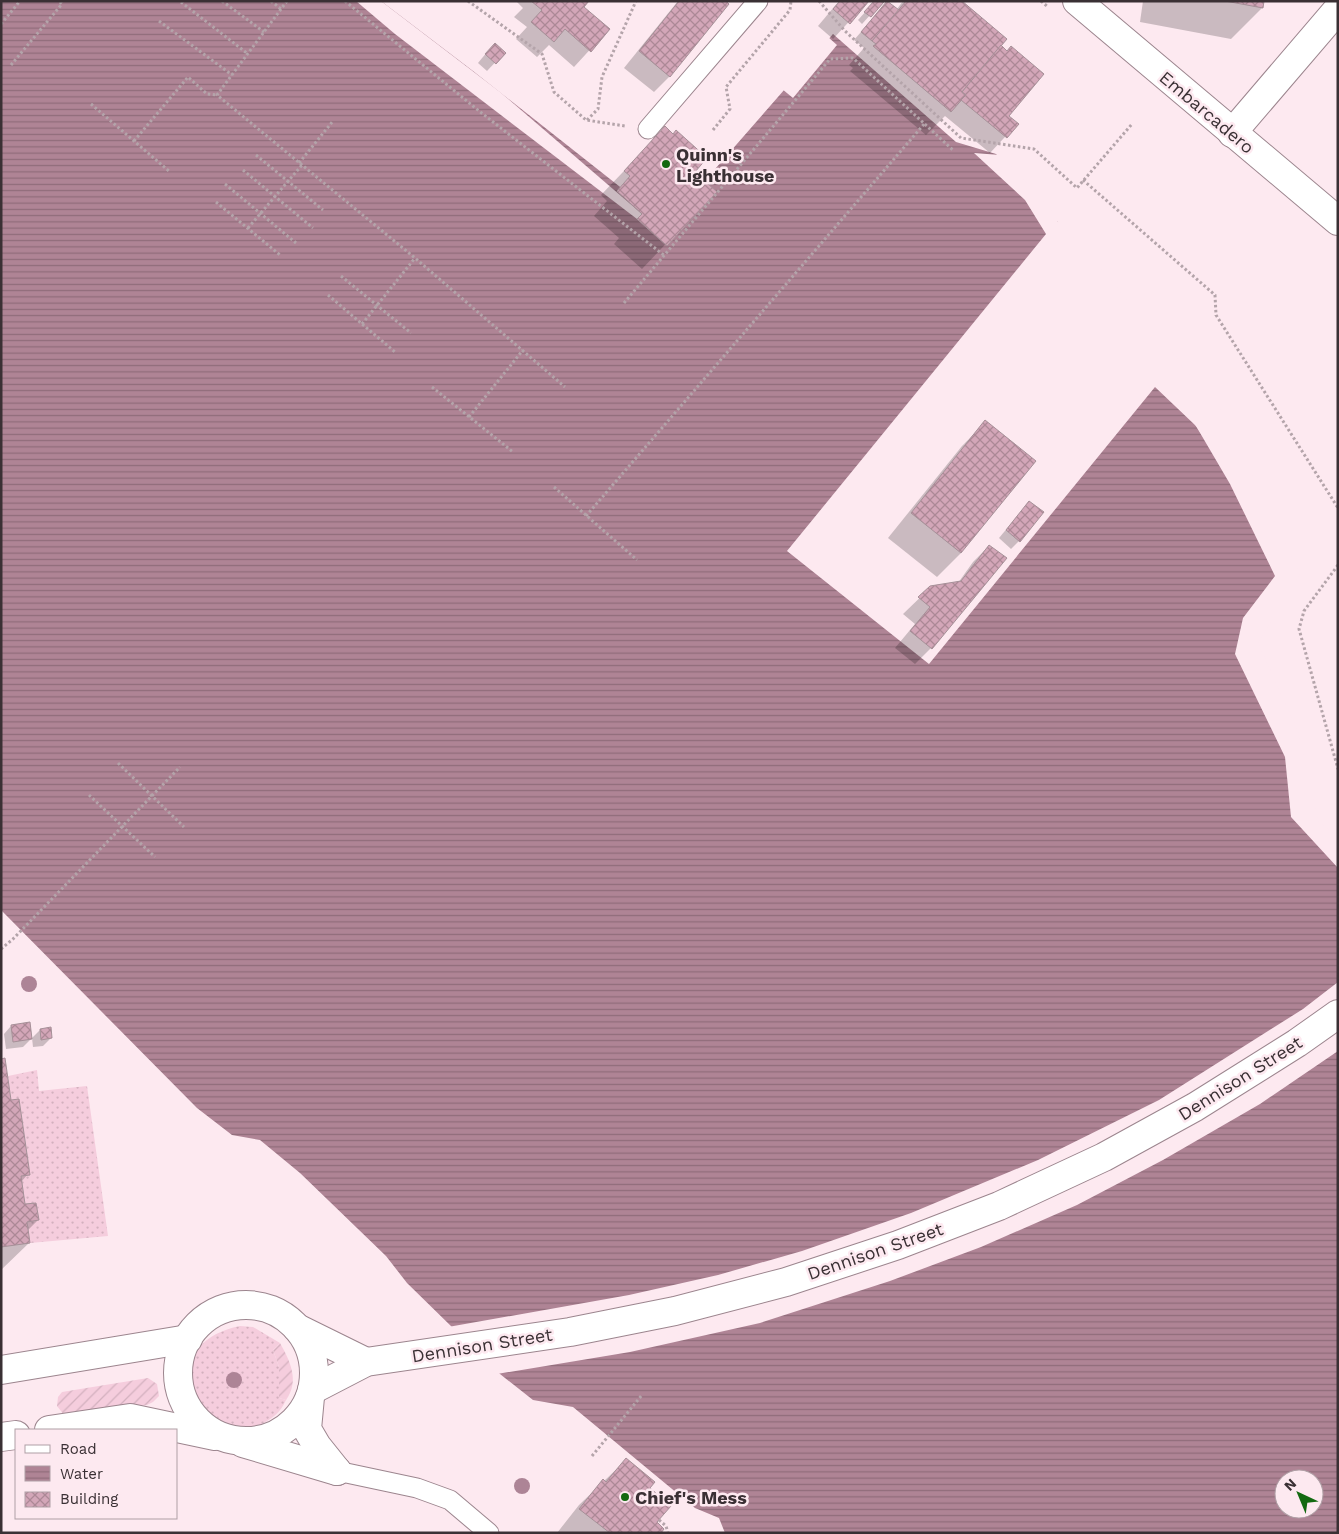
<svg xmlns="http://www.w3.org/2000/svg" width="1339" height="1534" font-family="'Work Sans',sans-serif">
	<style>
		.grass { fill: url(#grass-dots) }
		.garden { fill: url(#garden-furrows) }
		.water { fill: url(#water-rules); fill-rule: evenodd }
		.pier { fill: #fde9f0 }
		.shadow { fill: #0003 }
		.building { fill: url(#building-cross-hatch); stroke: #a69098 }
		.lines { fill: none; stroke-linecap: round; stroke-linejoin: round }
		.service-casing { stroke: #9c858e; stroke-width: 21 }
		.minor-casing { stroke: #9c858e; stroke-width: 30 }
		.tertiary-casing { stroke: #9c858e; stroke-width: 30 }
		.secondary-casing { stroke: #9c858e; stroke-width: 30 }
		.path { stroke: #b4a4aa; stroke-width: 3; stroke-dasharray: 2.5 2.5; stroke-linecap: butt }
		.service { stroke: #fff; stroke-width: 19 }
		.minor { stroke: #fff; stroke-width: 28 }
		.tertiary { stroke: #fff; stroke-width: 28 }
		.secondary { stroke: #fff; stroke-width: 28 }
		.tree { fill: #ad8496 }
		.poi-dot { fill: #136910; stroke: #fde9f0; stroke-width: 2 }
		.labels { text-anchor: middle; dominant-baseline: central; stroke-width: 5; stroke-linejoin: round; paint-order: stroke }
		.street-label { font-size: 18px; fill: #3a3034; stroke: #fde9f0 }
		.poi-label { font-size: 18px; font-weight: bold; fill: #3a3034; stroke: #fde9f0; text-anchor: start }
	</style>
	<defs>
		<pattern id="grass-dots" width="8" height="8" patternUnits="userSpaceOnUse" patternTransform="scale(1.25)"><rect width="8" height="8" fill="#f5cddd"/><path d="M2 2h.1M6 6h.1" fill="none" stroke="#d3b0be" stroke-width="1.8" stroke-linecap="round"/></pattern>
		<pattern id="garden-furrows" width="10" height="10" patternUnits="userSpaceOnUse" patternTransform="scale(1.25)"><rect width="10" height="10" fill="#f5cddd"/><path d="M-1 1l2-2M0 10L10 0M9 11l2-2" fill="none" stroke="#d3b0be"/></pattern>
		<pattern id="water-rules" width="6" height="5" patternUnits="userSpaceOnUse" patternTransform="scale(1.25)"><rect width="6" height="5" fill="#af8495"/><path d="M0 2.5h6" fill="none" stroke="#8f6c7a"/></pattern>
		<pattern id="building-cross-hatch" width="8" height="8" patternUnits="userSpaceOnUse" patternTransform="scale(1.25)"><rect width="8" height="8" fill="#d3a6b8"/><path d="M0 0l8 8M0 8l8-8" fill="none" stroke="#ac8896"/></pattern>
	</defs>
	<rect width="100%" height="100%" fill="#fde9f0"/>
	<g class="grass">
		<path d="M37,1070L39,1091L87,1086L108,1236L30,1243L27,1222L39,1220L36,1203L25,1204L21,1176L30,1174L19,1099L11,1100L8,1076Z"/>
		<path d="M240,1326L253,1327L280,1343L273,1350L279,1367V1398L286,1400C280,1413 274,1417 262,1424C202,1458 143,1346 240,1326Z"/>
	</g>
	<g class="garden">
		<path d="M280,1343C290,1361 300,1381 286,1400L279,1398V1367L273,1350Z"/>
		<path d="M148,1378L157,1384L159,1396L153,1402L147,1405L64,1415L57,1406L58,1397L62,1392Z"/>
	</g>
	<path class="water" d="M1,1H381L473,71L667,224L833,34L956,142L996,154L1035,195L1057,221L1297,575L1255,642L1316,822L1338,840V1533H725L719,1518L695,1508L573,1407L533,1400L500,1374L407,1283L386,1256L300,1173L260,1140L232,1135L197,1108L1,910ZM1284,1479H1314V1509H1284Z"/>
	<g class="pier">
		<path d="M356,1H381L500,92L642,214L637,219L395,34Z"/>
		<path d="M828,37L837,45L793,98L782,89Z"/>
		<path d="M974,153L1000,155L1037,193L1058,219L1057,221L1066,228L1178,359L1176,361L1188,372L1222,412L1300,574L1258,643L1298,731L1318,821L1338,837V868L1291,817L1285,757L1235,654L1243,618L1275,576L1230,484L1196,426L1155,387L929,664L787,551L1046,234L1025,200Z"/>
		<path d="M1338,982V1051L1260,1104L1163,1160L1077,1205L981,1247L890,1281L760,1323L630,1352L497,1374L448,1327L629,1295L718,1275L802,1251L911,1213L1038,1160L1159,1100L1303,1009Z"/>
	</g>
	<g class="shadow">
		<path d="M516,1H587L582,7L608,30L574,67L549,45L537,57L516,39L527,27L514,17L523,8Z"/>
		<path d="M678,1H724L670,76L654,92L624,68Z"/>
		<path d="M839,1H868L833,39L818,26Z"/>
		<path d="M875,1L882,2L862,24L858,20Z"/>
		<path d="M903,1H960L1007,52V116L1017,124L990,153L945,116L926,135L850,71L853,68L849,65L864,48L854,40L880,10L897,9Z"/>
		<path d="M1143,1H1263L1262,8L1231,39L1140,22Z"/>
		<path d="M487,52L504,53L487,71L478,63Z"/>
		<path d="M665,128L693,172L715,192L642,269L614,244L619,238L594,216L607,201L601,195Z"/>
		<path d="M986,422L961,553L937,577L888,538L962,446Z"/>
		<path d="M1029,502L1019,541L1011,549L999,538Z"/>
		<path d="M989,546L931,648L915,664L895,648L915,624L903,614L931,587L958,583L973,562Z"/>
		<path d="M11,1026L31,1039L23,1047L6,1049L4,1034Z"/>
		<path d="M40,1030L51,1038L43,1046L33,1047L32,1038Z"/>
		<path d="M1,1060L10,1102L28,1174L21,1182L24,1205L38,1220L27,1231L29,1243L1,1270Z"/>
		<path d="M626,1460L648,1488L656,1522L659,1533H557L579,1505Z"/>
	</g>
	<g class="building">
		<path d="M531,1H589L584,7L610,29L591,52L565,29L554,42L531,22L542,10Z"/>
		<path d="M679,1H726L729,4L670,77L639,51Z"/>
		<path d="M840,1H869L850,24L833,9Z"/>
		<path d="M874,1L884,2L871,17L864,12Z"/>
		<path d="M887,1L899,10L872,41L861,32Z"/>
		<path d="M906,1H962L1007,39L962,92L966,95L951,112L873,46L876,44L872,41Z"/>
		<path d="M1225,1H1264L1263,8Z"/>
		<path d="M495,43L506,53L496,64L485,54Z"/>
		<path d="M1001,45L1007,51L1011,46L1044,74L1009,116L1019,124L1007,138L961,100L966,95L962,92Z"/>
		<path d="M665,126L673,134L676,130L707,158L695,172L717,192L667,246L637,219L642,214L617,191L630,176L624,171Z"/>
		<path d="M985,420L1036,461L961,553L911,513Z"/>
		<path d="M1029,501L1044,512L1020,542L1006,530Z"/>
		<path d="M989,545L1007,558L932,649L910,631L930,607L918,597L930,586L961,581Z"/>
		<path d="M30,1022L32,1039L13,1042L11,1025Z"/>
		<path d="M51,1027L52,1038L41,1040L40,1029Z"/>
		<path d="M5,1058L11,1100L19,1099L30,1175L21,1176L25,1204L36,1203L39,1220L27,1222L30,1243L1,1247V1059Z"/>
		<path d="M626,1458L655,1482L650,1488L671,1506L657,1522L664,1529L661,1533H610L579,1509L603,1479L606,1482Z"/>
	</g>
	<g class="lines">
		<defs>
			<g id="service">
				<path d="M648,129L758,1"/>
				<path d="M337,1471L417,1488L450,1500L489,1533"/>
			</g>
			<path id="minor" d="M1232,133L1338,9"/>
			<g id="tertiary">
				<circle cx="246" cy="1373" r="68"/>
				<path d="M297,1328L366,1362"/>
				<path d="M1,1370L188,1339"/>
				<path d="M312,1390L366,1362L570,1332L675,1311L786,1282L898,1245L999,1206L1104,1157L1195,1107L1297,1043L1338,1014"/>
				<path d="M310,1397L307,1429L317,1446L337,1471"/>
				<path d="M49,1430L130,1418L215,1436"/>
				<path d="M1,1437L16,1435"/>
				<path d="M243,1443L337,1471"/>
			</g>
			<path id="secondary" d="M1077,1L1338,221"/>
		</defs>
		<use href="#service" class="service-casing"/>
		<use href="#minor" class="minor-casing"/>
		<use href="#tertiary" class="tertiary-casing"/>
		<use href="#secondary" class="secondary-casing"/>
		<g class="path">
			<path d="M222,1L264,32"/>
			<path d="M271,1L281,9"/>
			<path d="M287,1L217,95L415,258L565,387"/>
			<path d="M345,1L479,111L665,256"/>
			<path d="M468,1L542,54L554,92L586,120L625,126"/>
			<path d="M819,1L845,31L961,138L1034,149L1077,188L1132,124"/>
			<path d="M1041,1L1048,7"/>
			<path d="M181,2L248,54"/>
			<path d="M159,21L232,75"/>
			<path d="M1,24L20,1"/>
			<path d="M11,65L62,4L59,1"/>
			<path d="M91,104L170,172"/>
			<path d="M587,120L598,109L602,77L636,1"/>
			<path d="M713,130L730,109L726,87L790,10L791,1"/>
			<path d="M134,141L188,77L207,94L217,95"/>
			<path d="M256,155L323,210"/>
			<path d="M299,163L333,121"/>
			<path d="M243,170L313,228"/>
			<path d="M1083,180L1215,295L1216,315L1338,508"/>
			<path d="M225,184L296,243"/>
			<path d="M216,202L280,255"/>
			<path d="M248,228L302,165"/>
			<path d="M341,276L411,333"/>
			<path d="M328,295L395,352"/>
			<path d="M624,303L830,59L853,58L954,151"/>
			<path d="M362,324L415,258"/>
			<path d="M432,387L513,452"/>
			<path d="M469,417L523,350"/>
			<path d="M554,487L637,560"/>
			<path d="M586,516L925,123"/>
			<path d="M1338,565L1304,611L1299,629L1338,769"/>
			<path d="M118,763L184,827"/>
			<path d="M89,795L155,857"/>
			<path d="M1,949L13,939L180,767"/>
			<path d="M592,1456L642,1395"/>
			<path d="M659,1520L666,1526L668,1533"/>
		</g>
		<use href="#service" class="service"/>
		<use href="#minor" class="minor"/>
		<use href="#tertiary" class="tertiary"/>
		<use href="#secondary" class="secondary"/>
	</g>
	<g class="tree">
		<circle cx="29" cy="984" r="8"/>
		<circle cx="234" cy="1380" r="8"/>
		<circle cx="522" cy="1486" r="8"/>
	</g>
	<g class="poi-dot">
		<circle cx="666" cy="164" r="5"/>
		<circle cx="625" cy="1497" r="5"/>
	</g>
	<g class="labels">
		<g class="street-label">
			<text transform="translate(1207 112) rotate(40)">Embarcadero</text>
			<text transform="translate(1240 1078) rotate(-32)">Dennison Street</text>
			<text transform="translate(875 1251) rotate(-19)">Dennison Street</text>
			<text transform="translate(482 1345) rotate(-9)">Dennison Street</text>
		</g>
		<g class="poi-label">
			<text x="676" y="154">Quinn's<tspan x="676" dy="21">Lighthouse</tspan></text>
			<text x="635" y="1497">Chief's Mess</text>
		</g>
	</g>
	<rect width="1339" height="1534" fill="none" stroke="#3a3034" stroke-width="5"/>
	<rect x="15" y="1429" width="162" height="90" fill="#fde9f0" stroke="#af9fa5"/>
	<rect x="25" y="1445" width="25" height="8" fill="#ffffff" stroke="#af9fa5"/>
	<text x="60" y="1454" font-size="15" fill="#3a3034">Road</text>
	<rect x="25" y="1466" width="25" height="15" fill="url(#water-rules)" stroke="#af9fa5"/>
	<text x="60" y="1479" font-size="15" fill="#3a3034">Water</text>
	<rect x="25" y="1492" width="25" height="15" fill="url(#building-cross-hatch)" stroke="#af9fa5"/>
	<text x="60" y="1504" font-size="15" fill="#3a3034">Building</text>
	<g transform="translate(1299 1494) rotate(316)"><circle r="24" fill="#fde9f0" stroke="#af9fa5"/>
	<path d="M0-4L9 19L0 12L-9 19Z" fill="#136910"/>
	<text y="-8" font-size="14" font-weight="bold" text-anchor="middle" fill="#3a3034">N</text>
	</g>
</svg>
